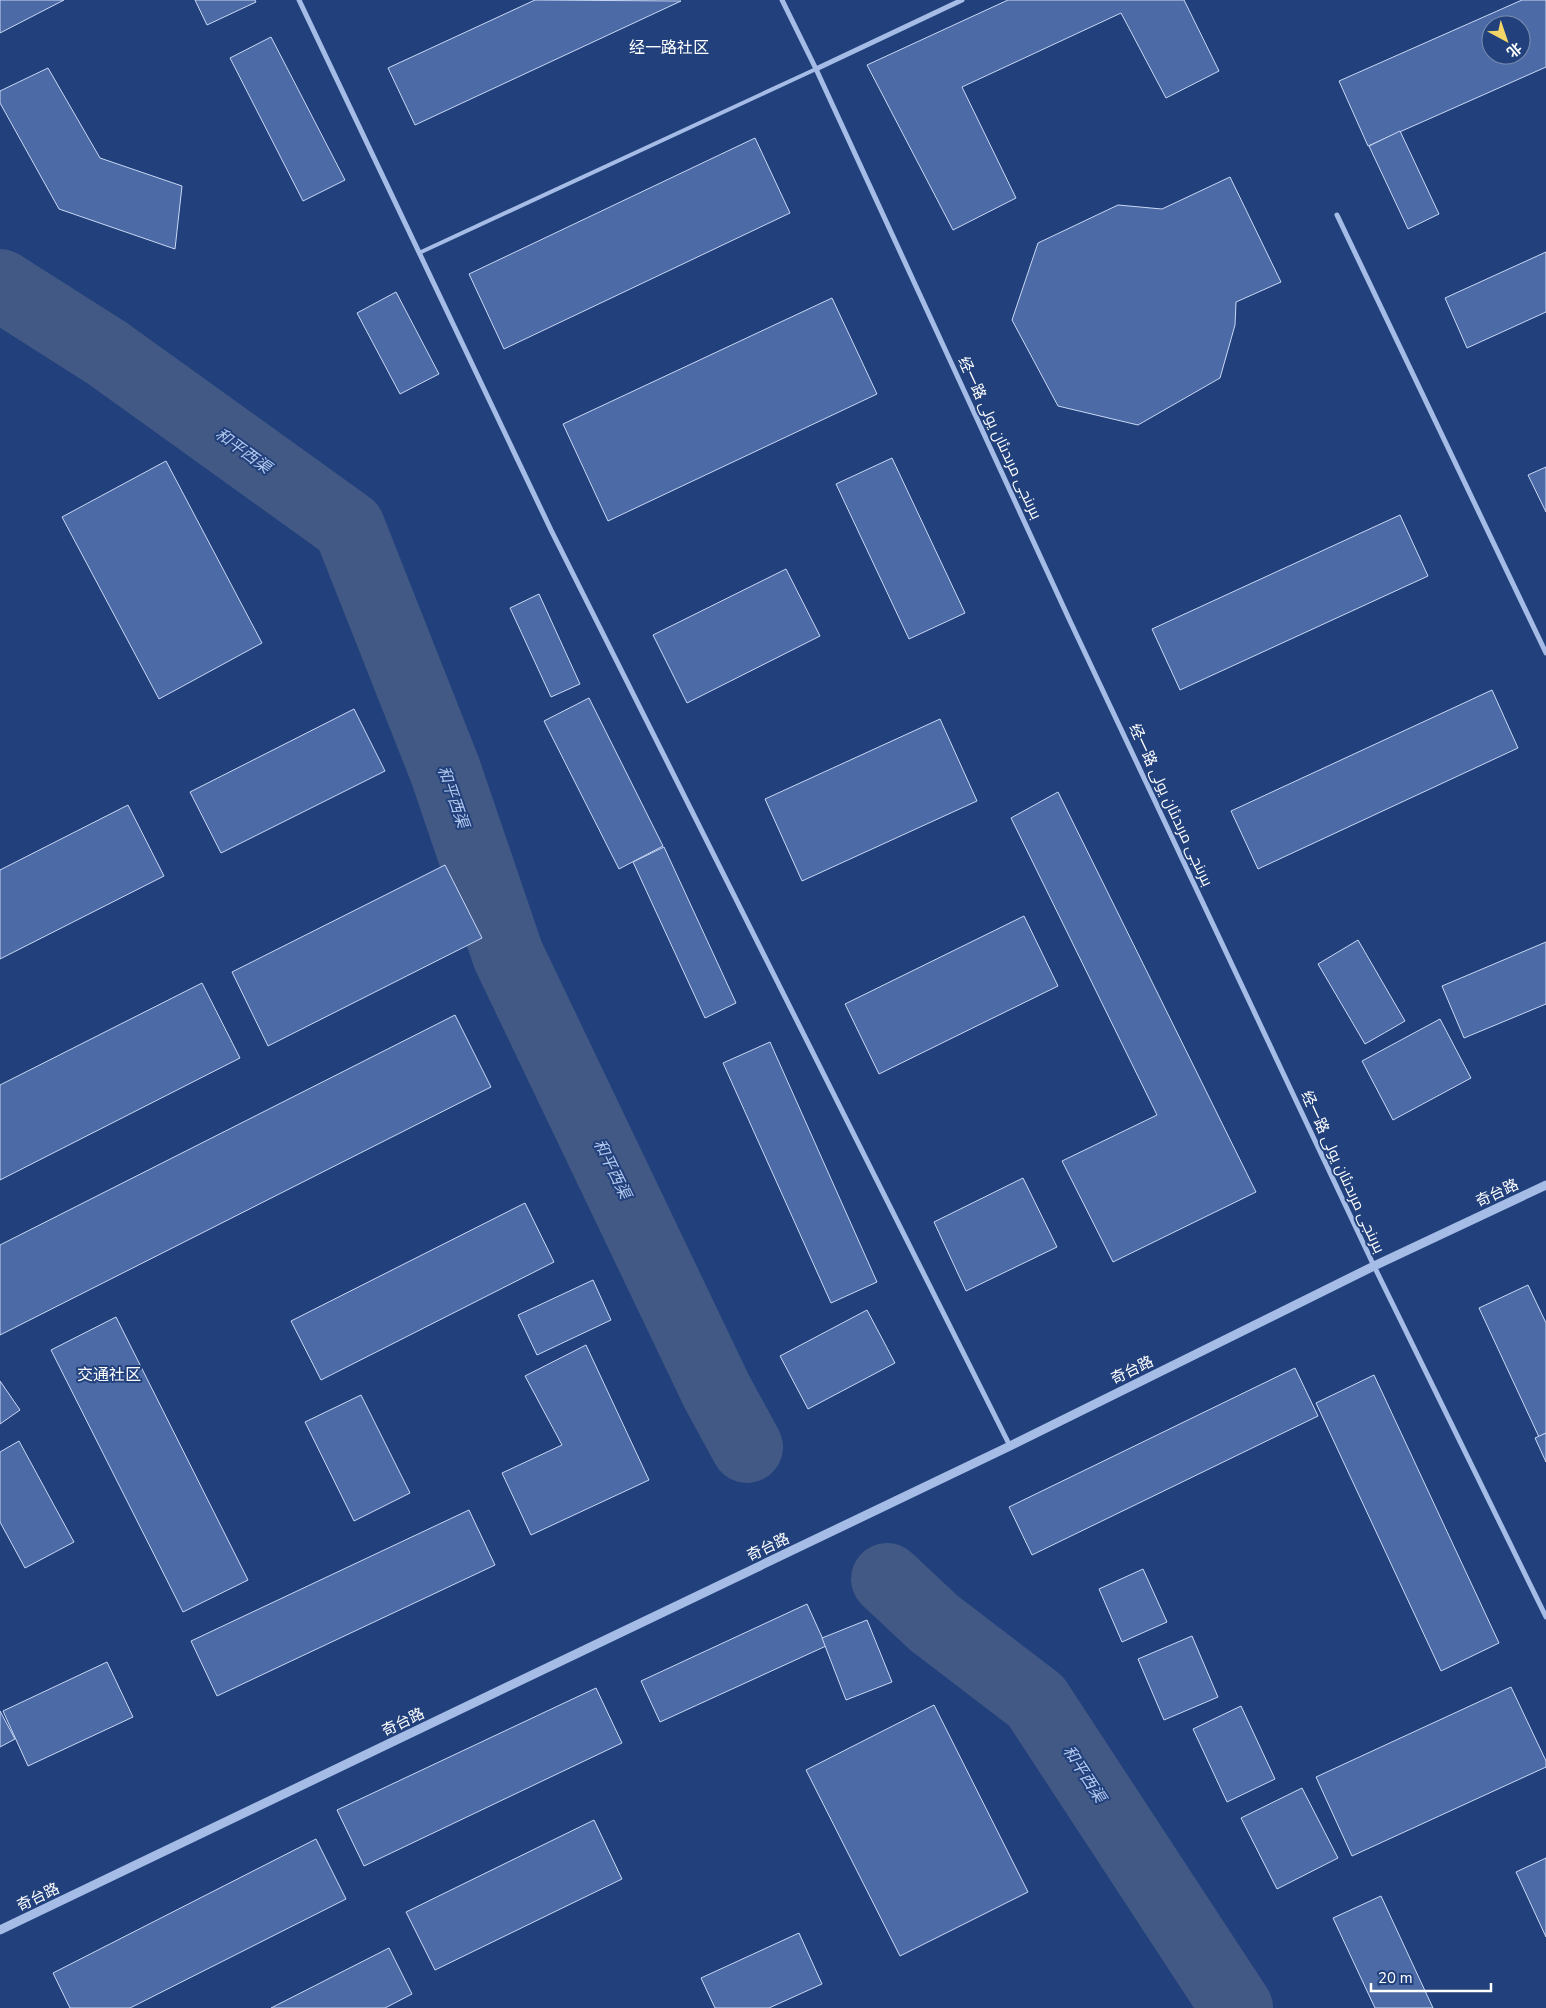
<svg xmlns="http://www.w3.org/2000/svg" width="1546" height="2008" font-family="'Nunito Sans',Cairo,'Noto Sans SC',sans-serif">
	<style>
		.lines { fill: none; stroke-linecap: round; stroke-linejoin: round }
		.river { stroke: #425985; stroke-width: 72 }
		.building { fill: #4b6aa6; stroke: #c9d8f5; fill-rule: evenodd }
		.service { stroke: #a5bce6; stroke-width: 4 }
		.minor { stroke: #a5bce6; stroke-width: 5 }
		.tertiary { stroke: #a5bce6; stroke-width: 9 }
		.labels { text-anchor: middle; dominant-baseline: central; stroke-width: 4; stroke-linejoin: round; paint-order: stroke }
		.street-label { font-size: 15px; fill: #fff; stroke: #22417c }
		.neighbourhood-label { font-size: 16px; fill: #fff; stroke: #22417c }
		.water-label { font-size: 16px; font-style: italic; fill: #b1c7ee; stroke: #22417c }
	</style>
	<rect width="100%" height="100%" fill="#22417c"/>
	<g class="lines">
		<g class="river">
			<path d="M0,285L107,353L349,527L445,770L508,955L717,1392L747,1447"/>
			<path d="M887,1579L934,1623L1036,1701L1237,2008"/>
		</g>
	</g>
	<g class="building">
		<path d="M0,0H64L0,33Z"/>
		<path d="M195,0H255L256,2L207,25Z"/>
		<path d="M535,0L681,1L415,125L388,68Z"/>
		<path d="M1008,0H1184L1219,71L1166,98L1121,13L962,87L1016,198L953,230L867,65Z"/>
		<path d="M1522,0H1546V67L1368,146L1339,81ZM1491,25H1521V55H1491Z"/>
		<path d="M271,37L345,180L303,201L230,58Z"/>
		<path d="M48,68L100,158L182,186L175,249L59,209L0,103V91Z"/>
		<path d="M1400,131L1439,214L1408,229L1369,146Z"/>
		<path d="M755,138L790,213L504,349L469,274Z"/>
		<path d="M1230,177L1281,282L1236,302L1235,325L1220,378L1138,425L1058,406L1012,320L1038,243L1118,205L1162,209Z"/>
		<path d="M1546,252V312L1467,348L1445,298Z"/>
		<path d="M396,292L439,374L400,394L357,313Z"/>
		<path d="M832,298L877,394L608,521L563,424Z"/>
		<path d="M892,458L965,613L909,639L836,484Z"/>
		<path d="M166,461L262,643L159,699L62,517Z"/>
		<path d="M1546,467V512L1528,475Z"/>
		<path d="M1400,515L1428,576L1180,690L1152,629Z"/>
		<path d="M786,569L820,636L687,703L653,635Z"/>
		<path d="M539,594L580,684L551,697L510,608Z"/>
		<path d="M1492,690L1518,748L1258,869L1231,811Z"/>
		<path d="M589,698L663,846L619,869L544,721Z"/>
		<path d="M354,709L385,771L221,853L190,792Z"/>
		<path d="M940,719L977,801L802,881L765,799Z"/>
		<path d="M1058,792L1256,1192L1113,1262L1062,1161L1157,1115L1011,818Z"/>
		<path d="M128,805L164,876L0,959V870Z"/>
		<path d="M664,847L736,1003L705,1018L633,862Z"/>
		<path d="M445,865L482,938L268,1046L232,972Z"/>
		<path d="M1024,916L1058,986L879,1074L845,1004Z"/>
		<path d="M1358,940L1405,1021L1365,1044L1318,964Z"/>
		<path d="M1546,942V1004L1464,1038L1442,986Z"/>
		<path d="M202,983L240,1058L0,1180V1085Z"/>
		<path d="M455,1015L491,1087L0,1335V1245Z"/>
		<path d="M1440,1019L1471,1078L1393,1120L1362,1061Z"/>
		<path d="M770,1042L877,1282L831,1303L723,1063Z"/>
		<path d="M1023,1178L1057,1247L966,1291L934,1222Z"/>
		<path d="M525,1203L554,1262L321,1380L291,1321Z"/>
		<path d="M593,1280L611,1320L537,1355L518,1315Z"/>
		<path d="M1528,1285L1546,1323V1433L1539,1437L1479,1308Z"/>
		<path d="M867,1310L895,1363L808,1409L780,1356Z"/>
		<path d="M116,1317L248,1580L183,1612L51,1350Z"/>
		<path d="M586,1345L649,1480L531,1535L502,1473L562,1445L525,1376Z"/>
		<path d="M1295,1368L1318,1416L1032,1555L1009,1507Z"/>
		<path d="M1374,1375L1499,1643L1441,1671L1316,1403Z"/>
		<path d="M0,1381L20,1410L0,1424Z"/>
		<path d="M361,1395L410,1493L354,1521L305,1422Z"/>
		<path d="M1546,1433V1462L1535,1438Z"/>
		<path d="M19,1441L74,1542L25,1568L0,1522V1452Z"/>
		<path d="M469,1510L495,1565L217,1696L191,1641Z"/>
		<path d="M1143,1569L1167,1622L1122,1642L1099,1589Z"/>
		<path d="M807,1604L826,1646L660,1722L641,1681Z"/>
		<path d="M867,1620L892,1682L846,1700L822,1638Z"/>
		<path d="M1192,1636L1218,1697L1164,1720L1138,1659Z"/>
		<path d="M107,1662L133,1717L28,1766L3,1711Z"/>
		<path d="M1511,1687L1546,1761V1767L1352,1856L1316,1777Z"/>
		<path d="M596,1688L622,1743L364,1866L337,1810Z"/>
		<path d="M934,1705L1028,1892L900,1956L806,1770Z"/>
		<path d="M1241,1706L1275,1779L1227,1802L1193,1729Z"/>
		<path d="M0,1711L15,1739L0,1747Z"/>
		<path d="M1302,1788L1338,1858L1277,1889L1241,1818Z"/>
		<path d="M594,1820L622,1879L435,1970L406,1912Z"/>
		<path d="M316,1839L346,1899L130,2008H70L53,1973Z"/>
		<path d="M1546,1858V1937L1516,1872Z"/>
		<path d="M1381,1896L1433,2008H1375L1333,1918Z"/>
		<path d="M799,1933L822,1984L769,2008H715L701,1978Z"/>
		<path d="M389,1948L412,1994L385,2008H271Z"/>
	</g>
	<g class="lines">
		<path class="service" d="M419,253L816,69"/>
		<g class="minor">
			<path d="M299,0L551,530L1010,1446"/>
			<path d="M782,0L816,69L1070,621L1374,1266L1546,1617"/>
			<path d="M816,69L962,0"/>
			<path d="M1337,215L1546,653"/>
		</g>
		<path class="tertiary" d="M0,1930L1010,1446L1374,1266L1546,1185"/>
	</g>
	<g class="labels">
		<g class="street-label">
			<text transform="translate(1000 438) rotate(65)">经一路 بىرىنجى مرىدىئان يولى</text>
			<text transform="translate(1171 805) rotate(65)">经一路 بىرىنجى مرىدىئان يولى</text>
			<text transform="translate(1343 1172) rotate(65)">经一路 بىرىنجى مرىدىئان يولى</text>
			<text transform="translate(1497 1193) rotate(-25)">奇台路</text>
			<text transform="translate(1132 1370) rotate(-26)">奇台路</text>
			<text transform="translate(768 1547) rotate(-26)">奇台路</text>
			<text transform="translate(403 1722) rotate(-26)">奇台路</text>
			<text transform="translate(38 1897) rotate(-26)">奇台路</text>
		</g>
		<g class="neighbourhood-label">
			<text x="669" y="48">经一路社区</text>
			<text x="109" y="1375">交通社区</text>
		</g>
		<g class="water-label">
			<text transform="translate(243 451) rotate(36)">和平西渠</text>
			<text transform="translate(453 797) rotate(71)">和平西渠</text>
			<text transform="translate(612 1169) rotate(64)">和平西渠</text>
			<text transform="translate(1084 1774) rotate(57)">和平西渠</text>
		</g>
	</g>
	<g transform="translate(1506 40) rotate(140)"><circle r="24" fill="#22417c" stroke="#7a8db0"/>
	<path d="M0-4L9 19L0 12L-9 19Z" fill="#f2d768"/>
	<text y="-8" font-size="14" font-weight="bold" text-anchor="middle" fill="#ffffff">北</text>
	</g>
	<path d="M1371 1983v8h120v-8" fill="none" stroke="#ffffff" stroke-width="2.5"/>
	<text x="1378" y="1983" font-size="15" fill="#ffffff" stroke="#22417c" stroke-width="4" paint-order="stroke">20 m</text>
</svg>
